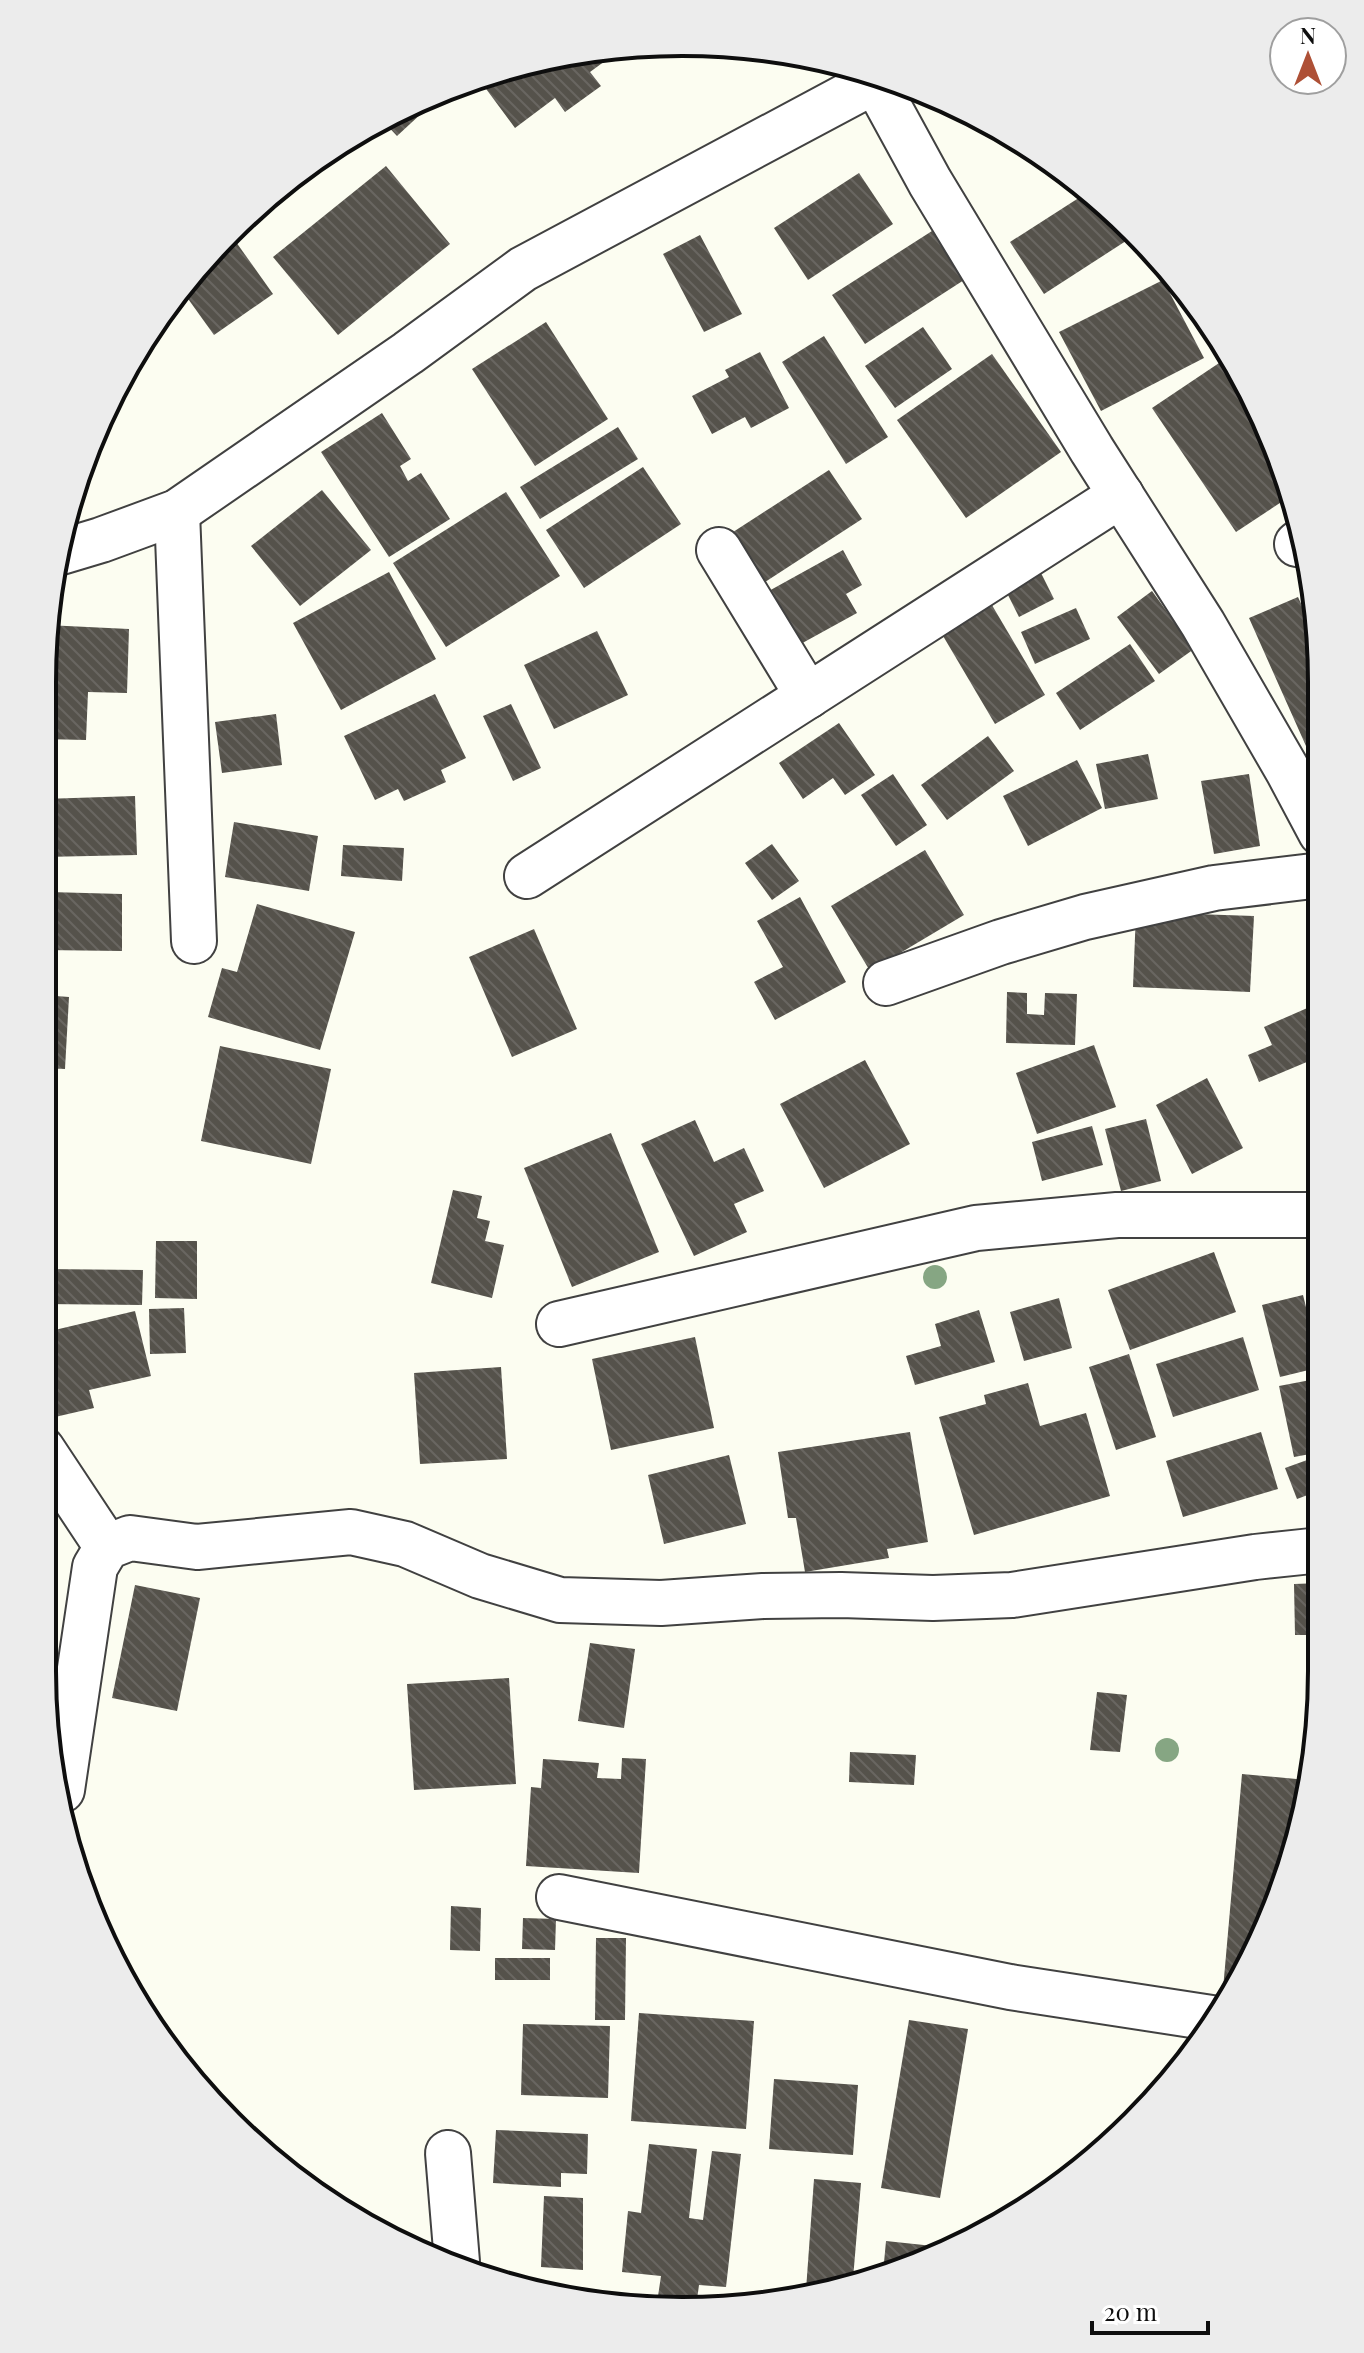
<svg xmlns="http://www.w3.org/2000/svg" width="1364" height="2353" font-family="'Playfair Display',serif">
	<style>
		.building { fill: url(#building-back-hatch) }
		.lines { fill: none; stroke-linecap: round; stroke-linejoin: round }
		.minor-casing { stroke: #414141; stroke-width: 48 }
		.minor { stroke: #fff; stroke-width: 44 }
		.tree { fill: #86a683 }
		.rim { fill: none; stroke: #0e0e0e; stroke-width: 4 }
	</style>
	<defs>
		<pattern id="building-back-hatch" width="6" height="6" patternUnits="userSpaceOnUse" patternTransform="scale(2)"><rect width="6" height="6" fill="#55524b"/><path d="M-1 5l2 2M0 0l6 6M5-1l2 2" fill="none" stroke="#696661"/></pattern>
	</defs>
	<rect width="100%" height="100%" fill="#fcfdf1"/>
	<g class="building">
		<path d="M597,50L605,61L590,72L601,86L565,112L555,98L515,128L478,78L557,54Z"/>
		<path d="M450,87L397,136L382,120L437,91Z"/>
		<path d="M386,166L450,244L338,335L273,257Z"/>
		<path d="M859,173L893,224L808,280L774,228Z"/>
		<path d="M1088,192L1109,208L1129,239L1044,294L1010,242Z"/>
		<path d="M932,231L964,280L865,344L832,295Z"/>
		<path d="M700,235L742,314L704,332L663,254Z"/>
		<path d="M236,242L273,294L214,335L181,289L198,268Z"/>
		<path d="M1163,280L1204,358L1101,411L1059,332Z"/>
		<path d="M546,322L608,419L535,466L472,369Z"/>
		<path d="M923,327L952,369L895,408L865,366Z"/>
		<path d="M824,336L888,437L846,464L782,362Z"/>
		<path d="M760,352L789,408L751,428L745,417L712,434L692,396L729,377L725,370Z"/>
		<path d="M992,354L1061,452L966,518L897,420Z"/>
		<path d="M1231,355L1288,477L1292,495L1236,532L1152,408Z"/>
		<path d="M382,413L411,459L400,466L408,481L421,473L450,519L389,557L321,452Z"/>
		<path d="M618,427L638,459L540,519L520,487Z"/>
		<path d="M643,467L681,524L584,588L546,530Z"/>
		<path d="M829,470L862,519L762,584L730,534Z"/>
		<path d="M322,490L371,550L300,606L251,546Z"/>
		<path d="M506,492L560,576L446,647L393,563Z"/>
		<path d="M843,550L862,585L846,594L857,613L797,646L767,592Z"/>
		<path d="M389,572L436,659L341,710L293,623Z"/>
		<path d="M1041,573L1054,599L1019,617L1006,591Z"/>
		<path d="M1152,591L1194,649L1159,674L1117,617Z"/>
		<path d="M986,595L1045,695L995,724L936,624Z"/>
		<path d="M1298,597L1316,637L1307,640L1321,670V761L1314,764L1249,618Z"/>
		<path d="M1076,608L1090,639L1035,664L1021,632Z"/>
		<path d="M46,625L129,629L127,693L88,692L86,740L43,739V640Z"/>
		<path d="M597,631L628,695L554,729L524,665Z"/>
		<path d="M1130,644L1155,681L1080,730L1056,693Z"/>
		<path d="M435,694L466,758L441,770L446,782L404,801L398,789L375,800L344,736Z"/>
		<path d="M511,704L541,768L513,781L483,716Z"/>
		<path d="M276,714L282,765L222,773L215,722Z"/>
		<path d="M839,723L875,775L845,795L833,778L803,799L779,763Z"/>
		<path d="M988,736L1014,771L947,820L921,785Z"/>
		<path d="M1148,754L1158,799L1105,809L1096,764Z"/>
		<path d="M1077,760L1102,808L1028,846L1003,796Z"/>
		<path d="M893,774L927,825L896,846L861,795Z"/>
		<path d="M1249,774L1260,846L1214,854L1201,781Z"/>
		<path d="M135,796L137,855L43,857V799Z"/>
		<path d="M234,822L318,836L309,891L225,877Z"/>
		<path d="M772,844L799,881L772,900L745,863Z"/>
		<path d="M343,845L404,848L402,881L341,876Z"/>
		<path d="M925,850L964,915L870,971L831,906Z"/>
		<path d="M49,892L122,894V951L43,950V906H49Z"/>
		<path d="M800,897L846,982L775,1020L754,982L783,967L757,921Z"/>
		<path d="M257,904L355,932L320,1050L208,1017L222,968L237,972Z"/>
		<path d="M1136,912L1254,916L1250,992L1133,987Z"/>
		<path d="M534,929L577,1029L512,1057L469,957Z"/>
		<path d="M1007,992L1027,993V1014L1044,1015L1045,993L1077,994L1075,1045L1006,1043Z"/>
		<path d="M43,995L69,997L65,1069L43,1068Z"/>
		<path d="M1321,1002V1056L1259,1082L1248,1055L1272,1045L1264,1027Z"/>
		<path d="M1094,1045L1116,1107L1037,1134L1016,1073Z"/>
		<path d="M220,1046L331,1069L311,1164L201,1141Z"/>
		<path d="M865,1060L910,1144L824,1188L780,1104Z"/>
		<path d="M1207,1078L1243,1148L1192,1174L1156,1105Z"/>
		<path d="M1146,1119L1161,1181L1121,1191L1105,1129Z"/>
		<path d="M695,1120L714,1162L744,1148L764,1191L734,1204L747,1232L694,1256L641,1144Z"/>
		<path d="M1092,1126L1103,1165L1042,1181L1032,1142Z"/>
		<path d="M611,1133L659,1252L572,1287L524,1168Z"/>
		<path d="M453,1190L482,1196L477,1218L490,1221L485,1241L504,1245L492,1298L431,1283Z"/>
		<path d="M156,1241H197V1299L155,1298Z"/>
		<path d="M1321,1243V1290H1318L1306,1247Z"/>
		<path d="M1214,1252L1236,1312L1130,1350L1108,1290Z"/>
		<path d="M43,1269L143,1270L142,1305L43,1304Z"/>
		<path d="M1303,1295L1321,1367L1280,1377L1262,1305Z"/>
		<path d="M1059,1298L1072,1348L1024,1361L1010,1312Z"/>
		<path d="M184,1308L186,1353L150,1354L149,1309Z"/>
		<path d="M979,1310L995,1362L915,1385L906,1356L941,1346L935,1324Z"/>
		<path d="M135,1311L151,1376L89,1390L94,1408L42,1420V1333Z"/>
		<path d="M695,1337L714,1428L611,1450L592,1359Z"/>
		<path d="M1243,1337L1259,1390L1173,1417L1156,1364Z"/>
		<path d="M1129,1354L1156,1437L1116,1450L1089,1367Z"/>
		<path d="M501,1367L507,1459L420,1464L414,1373Z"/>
		<path d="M1321,1378V1452L1294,1457L1279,1386Z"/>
		<path d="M1028,1383L1040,1426L1086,1413L1110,1496L974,1535L939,1417L986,1404L984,1395Z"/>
		<path d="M910,1432L928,1542L887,1549L889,1558L805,1572L796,1518H788L778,1452Z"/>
		<path d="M1261,1432L1278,1489L1183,1517L1166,1461Z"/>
		<path d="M729,1455L746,1524L664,1544L648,1475Z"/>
		<path d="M1321,1455V1490L1297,1499L1285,1468Z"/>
		<path d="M1321,1583V1635H1295L1294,1584Z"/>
		<path d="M135,1585L200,1598L177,1711L112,1698Z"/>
		<path d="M590,1643L635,1649L624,1728L578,1721Z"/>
		<path d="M509,1678L516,1784L414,1790L407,1684Z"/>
		<path d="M1097,1692L1127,1695L1120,1752L1090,1750Z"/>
		<path d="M850,1752L916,1755L914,1785L849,1782Z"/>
		<path d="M622,1758L646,1759L639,1873L526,1866L531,1787L541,1788L543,1759L599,1763L597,1778L621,1779Z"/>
		<path d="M1242,1774L1307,1780L1288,1877L1221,2012Z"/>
		<path d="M451,1906L481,1908L480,1951L450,1950Z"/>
		<path d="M523,1918L556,1919L555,1950L522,1949Z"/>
		<path d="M596,1938H626L625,2020H595Z"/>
		<rect x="495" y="1958" width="55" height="22"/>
		<path d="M639,2013L754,2021L746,2129L631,2121Z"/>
		<path d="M909,2020L968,2029L940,2198L881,2188Z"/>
		<path d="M523,2024L610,2026L608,2098L521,2095Z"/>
		<path d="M774,2079L858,2085L853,2155L769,2149Z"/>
		<path d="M496,2130L588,2134L587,2174L561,2173V2187L493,2183Z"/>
		<path d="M649,2144L697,2149L689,2218L703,2220L712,2151L741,2154L726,2287L699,2285L696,2307L657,2303L661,2276L622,2272L628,2211L641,2213Z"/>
		<path d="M814,2179L861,2183L853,2279L806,2290Z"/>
		<path d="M544,2196L583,2198V2270L541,2267Z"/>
		<path d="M886,2241L952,2248L926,2262L883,2273Z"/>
	</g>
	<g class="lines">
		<defs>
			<g id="minor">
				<path d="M871,74L930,182L1092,450L1203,624L1288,771L1321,833"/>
				<path d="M177,512L194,941"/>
				<path d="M1297,544L1301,541"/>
				<path d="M719,550L808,696"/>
				<path d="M61,552L101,540L177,512L408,353L523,269L875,81"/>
				<path d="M527,876L1121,495"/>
				<path d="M886,983L1001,942L1085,917L1214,888L1321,875"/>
				<path d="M559,1324L976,1228L1117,1215H1321"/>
				<path d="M42,1449L107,1547"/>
				<path d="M62,1790L95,1567L107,1547L130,1538L197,1547L351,1532L405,1544L480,1576L560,1600L661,1603L763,1596L841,1595L933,1598L1012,1595L1255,1557L1321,1550"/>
				<path d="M559,1897L1010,1987L1218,2019"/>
				<path d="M448,2153L457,2262"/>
			</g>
		</defs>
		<use href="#minor" class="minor-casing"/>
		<use href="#minor" class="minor"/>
	</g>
	<g class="tree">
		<circle cx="935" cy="1277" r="12"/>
		<circle cx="1167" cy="1750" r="12"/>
	</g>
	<path d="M0 0H1364V2353H0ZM682 56H682A626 626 0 0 1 1308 682V1671A626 626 0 0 1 682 2297H682A626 626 0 0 1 56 1671V682A626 626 0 0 1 682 56Z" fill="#ececec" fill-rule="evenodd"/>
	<path class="rim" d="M682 56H682A626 626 0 0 1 1308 682V1671A626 626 0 0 1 682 2297H682A626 626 0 0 1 56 1671V682A626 626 0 0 1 682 56Z"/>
	<g transform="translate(1308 56)"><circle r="38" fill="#ffffff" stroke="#9f9f9f" stroke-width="2"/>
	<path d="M0-6L14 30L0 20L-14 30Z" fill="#ae5036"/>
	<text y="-12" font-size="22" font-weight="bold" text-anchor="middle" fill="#0e0e0e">N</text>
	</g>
	<path d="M1092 2321v12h116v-12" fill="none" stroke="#0e0e0e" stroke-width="4"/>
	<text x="1104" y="2321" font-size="24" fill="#0e0e0e" stroke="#ffffff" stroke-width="6" paint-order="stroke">20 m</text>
</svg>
